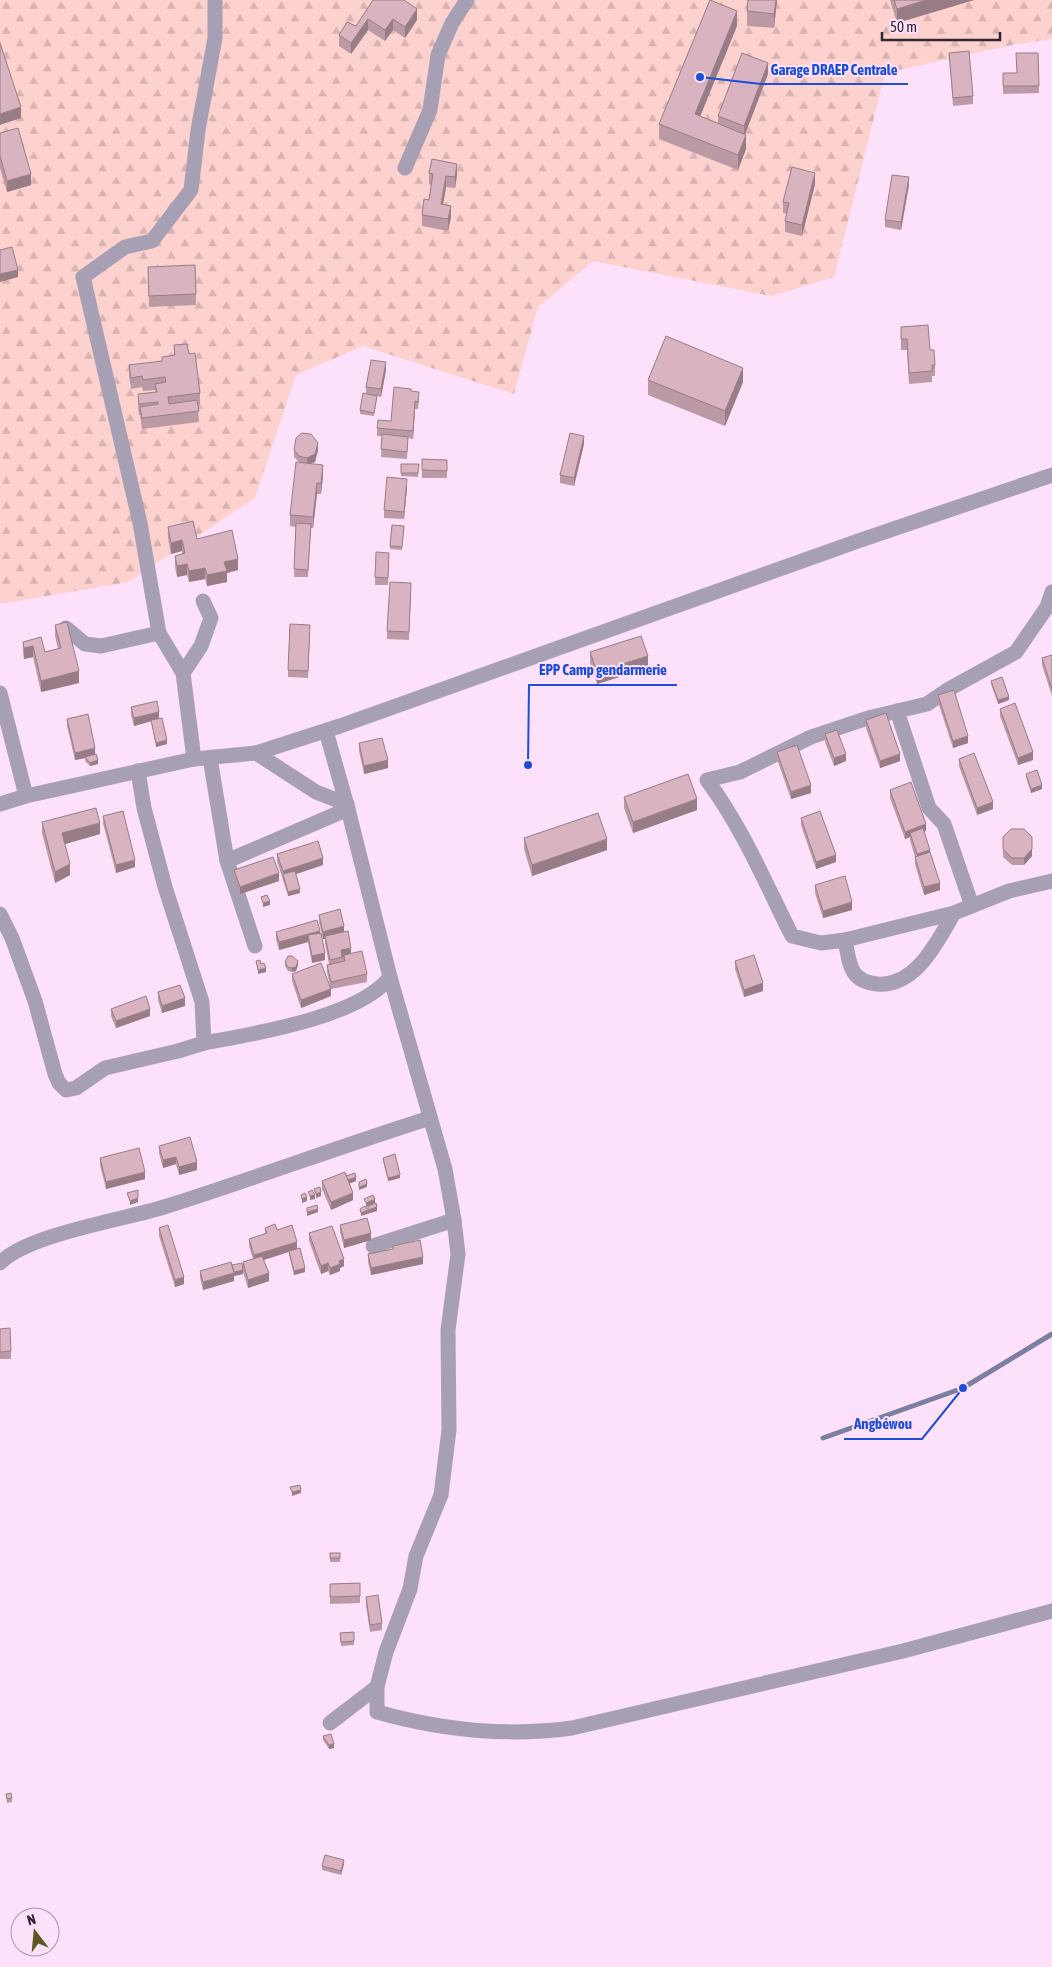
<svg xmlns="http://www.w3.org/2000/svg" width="1052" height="1967" font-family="'Asap Condensed',sans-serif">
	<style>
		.forest { fill: url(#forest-firs) }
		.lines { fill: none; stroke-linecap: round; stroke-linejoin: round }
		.stream { stroke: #7b7fa1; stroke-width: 5 }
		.minor { stroke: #a7a0b5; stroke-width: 15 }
		.wall { fill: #bb9aa5 }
		.shaded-wall { fill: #987d86 }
		.building { fill: #d9b3c0; stroke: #987d86 }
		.leader { fill: none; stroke: #1d4ed8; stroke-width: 2 }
		.callout-dot { fill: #1d4ed8; stroke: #fde0fa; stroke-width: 2 }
		.callout-label { font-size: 15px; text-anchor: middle; font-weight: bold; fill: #1d4ed8; stroke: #fde0fa; stroke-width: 4; stroke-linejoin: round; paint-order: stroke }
	</style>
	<defs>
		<pattern id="forest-firs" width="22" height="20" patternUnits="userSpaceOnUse" patternTransform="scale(1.25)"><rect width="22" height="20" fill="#fcd1ce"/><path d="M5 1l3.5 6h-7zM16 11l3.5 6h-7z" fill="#d8b3b1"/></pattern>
	</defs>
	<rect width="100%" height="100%" fill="#fde0fa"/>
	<path class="forest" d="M0,0H1052V39L1012,45L885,73L834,277L771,296L593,261L538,307L514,394L363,346L296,375L255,498L128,582L0,604Z"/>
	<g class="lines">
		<path class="stream" d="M823,1438L963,1388L1052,1334"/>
		<g class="minor">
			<path d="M405,168L430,110L438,55L452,23L467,0"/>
			<path d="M66,628L85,644L101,646L159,633"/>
			<path d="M183,673L201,646L211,618L203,601"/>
			<path d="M0,693L26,796"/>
			<path d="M897,711L929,808L944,824L972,906"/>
			<path d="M326,731L348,809L390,977L445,1169L454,1220L458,1254L448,1330L449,1430L441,1495L416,1556L410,1589L386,1652L377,1687V1712C441,1730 506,1737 572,1728L903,1651L1052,1611"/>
			<path d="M256,753L316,792L347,804"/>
			<path d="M210,758L227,861L255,946"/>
			<path d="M194,759L183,673L159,633L140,523L83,277L125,247L152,241L191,190L198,130L215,38V0"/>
			<path d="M0,804L26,796L194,759L256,753L340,726L858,541L1052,475"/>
			<path d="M227,861L348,809"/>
			<path d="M954,913C937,942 916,987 877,984C849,981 850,964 845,940L954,913L1009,891L1052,881"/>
			<path d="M0,914L12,938L35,1001L55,1074L59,1083L66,1090L76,1088L105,1068L178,1051L204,1043L202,1002L165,887L144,808L138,771"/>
			<path d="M845,940L821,943L792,936C765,882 743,829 707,780L740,772L811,737L868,718L927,704L949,689L1016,652L1047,607L1052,592"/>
			<path d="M204,1043C253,1034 360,1017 390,977"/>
			<path d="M373,1246L454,1220"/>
			<path d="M0,1263C29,1234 123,1220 164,1207C253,1179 341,1146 430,1118"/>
			<path d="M330,1723L377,1687"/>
		</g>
	</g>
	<g class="wall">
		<path d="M373,0L417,20L405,38L393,30L385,41L368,30L351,54L339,46V35L356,26Z"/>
		<path d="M748,0H777L774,28L747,26V11Z"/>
		<path d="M890,0H974L897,23Z"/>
		<path d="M737,26L700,116L718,123V116L768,74L745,134L746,149L738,170L659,139V124Z"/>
		<path d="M949,53L973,96V104L953,106Z"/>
		<path d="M1038,53L1039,93L1003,94V73H1017Z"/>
		<path d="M0,133L31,185L7,192L0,168Z"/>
		<path d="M429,173L457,175L455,188L446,187L443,205L451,217L448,231L422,226V215L429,200L431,185L429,184Z"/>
		<path d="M815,184L802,236L785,232V221L787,214L783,213V202Z"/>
		<path d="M909,185L901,230L885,227V220Z"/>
		<path d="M148,267L196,294V305L149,307Z"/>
		<path d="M901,327L930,350L935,365V376H932V382L909,384L907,350H901Z"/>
		<path d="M174,345L189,354L200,393V404L198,405L199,422L142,429L140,415H139L138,406V394L155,392V390L143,391L142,387L131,389L129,376V365L162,361L174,356Z"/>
		<path d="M386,370L381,397L377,396L374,416L360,414V410L366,394V387Z"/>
		<path d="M648,380L743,382L725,426L648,395Z"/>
		<path d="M411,391L419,399L418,409H415L413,439L408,438L407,459L381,457L382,436H377V428L391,421Z"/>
		<path d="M584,444L574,486L560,483V475Z"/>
		<path d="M294,450H318L315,462L310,464L323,476L321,494H317L313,528H311L308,577H294L296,527L290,526V515L299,462L294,457Z"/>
		<path d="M422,459L447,460V478H422Z"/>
		<path d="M401,464H419L418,477L401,476Z"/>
		<path d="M407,487L404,519L384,518V510Z"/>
		<path d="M392,525L404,526L402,550L390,549Z"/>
		<path d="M168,527L197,539L238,570L227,573V582L207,586L205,579L189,582L187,575L177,577L175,567V556L182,554V551L171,554L168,538Z"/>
		<path d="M389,560L388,585H375V577Z"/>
		<path d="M411,591L409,640L387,639V631Z"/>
		<path d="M55,625L79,683L41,692L33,657L24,659L23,653V642L45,652L58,649L55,636Z"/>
		<path d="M310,632L308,678L288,677V670Z"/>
		<path d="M590,652L648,668L597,684L590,663Z"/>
		<path d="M1052,655V696L1042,665V658Z"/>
		<path d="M991,681L1009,700L998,704L991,684Z"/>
		<path d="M938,695L968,743L953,748L938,702Z"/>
		<path d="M131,707L159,718L167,744L156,747L151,721L134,726L131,715Z"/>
		<path d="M1000,709L1033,760L1018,765L1000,716Z"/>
		<path d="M67,719L95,755L98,764L90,766L85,761V758L75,760L67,726Z"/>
		<path d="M866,720L900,761L880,768L866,728Z"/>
		<path d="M825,734L846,761L834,766L825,742Z"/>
		<path d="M359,743L388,768L364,774L359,751Z"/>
		<path d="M777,752L811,793L791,799L777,759Z"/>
		<path d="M959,759L993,809L977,815L959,766Z"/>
		<path d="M1026,774L1042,789L1031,793L1026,777Z"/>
		<path d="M890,790L926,831L924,832L940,890L924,895L915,864V857L910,840V837L905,839L890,798Z"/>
		<path d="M624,797L697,810L633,833L624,808Z"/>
		<path d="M103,816L135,867L116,873L103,823Z"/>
		<path d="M801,818L836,862L816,869L801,825Z"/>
		<path d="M42,822L100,834L64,844L70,875L55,883L42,833Z"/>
		<path d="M1003,837H1032V856L1024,865H1012L1003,857Z"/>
		<path d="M524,838L607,850L532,876L524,849Z"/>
		<path d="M277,854L323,865L296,874L300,893L288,896L277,861Z"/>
		<path d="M234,870L279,881L240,894L234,877Z"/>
		<path d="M815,885L852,910L823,918L815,893Z"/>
		<path d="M319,915L344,932L351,954L367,974V982L331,989V996L301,1008L292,981V974L330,985L327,972V965L329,964L325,943V939H323L319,922Z"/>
		<path d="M276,932L320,933L325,960L312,963L308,942L279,950L276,939Z"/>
		<path d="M735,961L763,991L744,997L735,969Z"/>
		<path d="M285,962L298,965L296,971L292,972L288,971L285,966Z"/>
		<path d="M158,992L185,1006L162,1013L158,1000Z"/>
		<path d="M111,1009L150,1016L116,1028L111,1016Z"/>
		<path d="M159,1146L197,1170L179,1175L176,1164L163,1168L159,1153Z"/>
		<path d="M100,1158L145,1179L106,1189L100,1165Z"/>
		<path d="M383,1158L400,1178L388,1181L383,1161Z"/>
		<path d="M346,1176L356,1181L349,1183L353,1200L331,1210L322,1189V1181Z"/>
		<path d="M340,1225L371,1240L344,1248L340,1232Z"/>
		<path d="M159,1228L184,1284L175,1287L159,1236Z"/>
		<path d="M265,1228L277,1230L297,1249L305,1272L294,1275L289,1255V1252L264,1260L269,1281L248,1288L243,1272V1274L234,1276V1281L203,1290L200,1278V1271L232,1265L243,1266V1262L253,1259L249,1246V1239L265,1234Z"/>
		<path d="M309,1233L344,1266L340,1268V1271L330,1275L328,1271L321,1274L309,1241Z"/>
		<path d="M393,1246L423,1264L371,1275L368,1262V1254L393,1249Z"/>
		<path d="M0,1329L11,1351V1359H0Z"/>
		<rect x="330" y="1553" width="10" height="9"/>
		<path d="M360,1583V1603L330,1604V1584Z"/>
		<path d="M366,1597L382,1623V1630L370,1632L366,1605Z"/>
		<path d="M354,1632V1645L341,1646L340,1633Z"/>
		<path d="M323,1736L334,1748L329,1749L323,1740Z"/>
		<path d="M6,1794L12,1798V1802L7,1803Z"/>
		<path d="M344,1864L341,1875L322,1870V1866Z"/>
	</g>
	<g class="shaded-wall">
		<path d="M776,0H777L774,28V14Z"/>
		<path d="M926,0H974L897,23V9Z"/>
		<path d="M417,9V20L405,38V27Z"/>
		<path d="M737,11V26L695,129V114Z"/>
		<path d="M368,19V30L351,54V43Z"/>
		<path d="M393,19V30L385,41V30Z"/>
		<path d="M768,63V74L744,137V126Z"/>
		<path d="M21,107V118L0,125V114Z"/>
		<path d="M746,135V149L738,170V155Z"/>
		<path d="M457,164V175L455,188V177Z"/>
		<path d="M815,173V184L802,236V225Z"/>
		<path d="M31,174V185L7,192V181Z"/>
		<path d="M446,176V187L441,216V204Z"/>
		<path d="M909,177V185L901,230V222Z"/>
		<path d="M451,206V217L448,231V219Z"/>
		<path d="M18,270V277L0,282V274Z"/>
		<path d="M386,362V370L381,397V389Z"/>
		<path d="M743,368V382L725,426V411Z"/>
		<path d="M415,401V409L413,439V431Z"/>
		<path d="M584,436V444L574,486V478Z"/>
		<path d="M318,443V450L315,462L307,465V458Z"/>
		<path d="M323,465V476L321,494V483Z"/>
		<path d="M407,479V487L404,519V512Z"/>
		<path d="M317,483V494L313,528V517Z"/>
		<path d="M182,540V551L171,554V543Z"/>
		<path d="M238,559V570L227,573V582L207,586V575L224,562Z"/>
		<path d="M187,564V575L177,577V566Z"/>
		<path d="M205,568V579L189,582V571Z"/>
		<path d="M33,646V657L24,659V648Z"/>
		<path d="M648,656V668L597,684V672Z"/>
		<path d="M79,671V683L41,692V681Z"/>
		<path d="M1009,697V700L998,704V700Z"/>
		<path d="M159,712V719L134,726V718Z"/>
		<path d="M968,736V743L953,748V741Z"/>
		<path d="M167,740V744L156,747V743Z"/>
		<path d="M95,748V756L75,760V753Z"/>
		<path d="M1033,752V760L1018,765V758Z"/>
		<path d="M846,754V761L834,766V758Z"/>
		<path d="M900,754V761L880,768V761Z"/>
		<path d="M98,760V764L90,766V763Z"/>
		<path d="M388,760V768L364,774V766Z"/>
		<path d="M811,785V793L791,799V792Z"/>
		<path d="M1042,785V789L1031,793V789Z"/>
		<path d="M697,799V810L633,833V822Z"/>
		<path d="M993,802V809L977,815V808Z"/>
		<path d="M100,823V834L62,845V833Z"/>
		<path d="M926,824V831L911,837L910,833V837L905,839V832Z"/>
		<path d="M607,839V850L532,876V865Z"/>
		<path d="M1032,849V856L1024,865V858Z"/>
		<path d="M930,850V857L917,862V854Z"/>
		<path d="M836,855V862L816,869V862Z"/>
		<path d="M323,858V865L284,878L283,871Z"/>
		<path d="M135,860V867L116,873V865Z"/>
		<path d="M70,864V875L55,883V872Z"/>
		<path d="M279,873V881L240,894V887Z"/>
		<path d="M940,883V890L924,895V887Z"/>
		<path d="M300,889V893L288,896V892Z"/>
		<path d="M270,901V905L263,907V903Z"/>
		<path d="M852,902V910L823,918V911Z"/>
		<path d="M344,926V934L325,936V939H323V932Z"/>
		<path d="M320,931V938L308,935V942L279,950V942Z"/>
		<path d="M351,948V956L344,955V957L342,958L341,950Z"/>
		<path d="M325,953V960L312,963V956Z"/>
		<path d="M298,961V965L296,971L292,972V968Z"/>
		<path d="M266,968V972L258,974V970Z"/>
		<path d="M763,983V991L744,997V990Z"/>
		<path d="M331,989V996L301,1008V1000Z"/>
		<path d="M185,998V1006L162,1013V1006Z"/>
		<path d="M150,1009V1016L116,1028V1021Z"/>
		<path d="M176,1157V1164L163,1168V1160Z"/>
		<path d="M197,1162V1170L179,1175V1167Z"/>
		<path d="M145,1172V1179L106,1189V1182Z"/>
		<path d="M400,1175V1178L388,1181V1178Z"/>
		<path d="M356,1177V1181L346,1185V1181Z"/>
		<path d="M367,1184V1187L359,1190V1187Z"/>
		<path d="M321,1192V1196L316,1198V1194Z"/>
		<path d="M353,1193V1200L331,1210V1202Z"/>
		<path d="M315,1195V1199L310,1200V1196Z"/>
		<path d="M307,1197V1201L302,1203V1199Z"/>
		<path d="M138,1198V1202L130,1205V1201Z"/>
		<path d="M375,1199V1203L366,1207V1203Z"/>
		<path d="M377,1207V1211L361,1216V1213Z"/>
		<path d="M318,1209V1212L307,1216V1212Z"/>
		<path d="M371,1233V1240L344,1248V1240Z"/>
		<path d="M297,1242V1249L254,1263V1255Z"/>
		<path d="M423,1257V1264L371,1275V1268Z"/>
		<path d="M344,1259V1266L340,1268V1271L330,1275V1268L339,1261Z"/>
		<path d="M328,1263V1271L321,1274V1266Z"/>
		<path d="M305,1268V1272L294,1275V1271Z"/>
		<path d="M243,1270V1274L234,1276V1281L203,1290V1282Z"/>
		<path d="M269,1273V1281L248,1288V1280Z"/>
		<path d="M184,1277V1284L175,1287V1280Z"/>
		<path d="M301,1490V1493L292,1496V1492Z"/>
		<path d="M334,1744V1748L329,1749V1745Z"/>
		<path d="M344,1860V1864L341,1875V1871Z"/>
	</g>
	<g class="building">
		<path d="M373,0H404L417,9L405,27L393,19L385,30L368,19L351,43L339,35L347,22L356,26Z"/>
		<path d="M710,0L737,11L695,114L746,135L738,155L659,124Z"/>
		<path d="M748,0H776L774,14L747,11Z"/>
		<path d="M894,0H926L897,9Z"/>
		<path d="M0,43L21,107L0,114Z"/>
		<path d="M969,51L973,96L953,98L949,53Z"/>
		<path d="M742,53L768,63L744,126L718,116Z"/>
		<path d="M1016,53H1038L1039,86H1003V73H1017Z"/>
		<path d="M18,128L31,174L7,181L0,156V133Z"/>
		<path d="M432,159L457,164L455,177L446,176L441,204L451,206L448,219L422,215L424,199L429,200L433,174L429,173Z"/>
		<path d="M792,167L815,173L802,225L785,221L789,203L783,202Z"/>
		<path d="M892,175L909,177L901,222L885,220Z"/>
		<path d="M12,247L18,270L0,274V250Z"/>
		<path d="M195,265L196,294L149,296L148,267Z"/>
		<path d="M928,325L930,350H934L935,365H932V371L909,373L907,339H901V327Z"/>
		<path d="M666,336L743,368L725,411L648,380Z"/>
		<path d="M187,344L189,354L195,353L200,393L168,397L169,404L197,400L199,411L142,418L140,407L158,404V402L139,404L138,394L157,392L155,384L166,382L165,377L143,380L142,376L131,378L129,365L162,361V357L175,355L174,345Z"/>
		<path d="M371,360L386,362L381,389L366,387Z"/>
		<path d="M394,387L411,389V391L419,392L418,402L415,401L413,431L377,428L378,420L391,421Z"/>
		<path d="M363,393L377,396L374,413L360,410Z"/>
		<path d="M302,433L311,434L318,443L315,454L307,458L299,456L294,450L296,438Z"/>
		<path d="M570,433L584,436L574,478L560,475Z"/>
		<path d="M382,434L408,437L407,452L381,449Z"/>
		<path d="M422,459L447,460V471L422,470Z"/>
		<path d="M296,462L323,465L321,483H317L313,517L290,515Z"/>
		<path d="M401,464H419L418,473H401Z"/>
		<path d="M387,477L407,479L404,512L384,510Z"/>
		<path d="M193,521L197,539L232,530L238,559L224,562L227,571L207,575L205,568L189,571L187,564L177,566L175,556L185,553L182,540L171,543L168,527Z"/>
		<path d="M296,523L311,524L308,570L294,569Z"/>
		<path d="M392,525L404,526L402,547L390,546Z"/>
		<path d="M376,552L389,553L388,578L375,577Z"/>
		<path d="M390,582L411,583L409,632L387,631Z"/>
		<path d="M67,622L79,671L41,681L33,646L24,648L23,642L41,637L45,652L61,648L55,625Z"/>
		<path d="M290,624L310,625L308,671L288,670Z"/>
		<path d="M641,636L648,656L597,672L590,652Z"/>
		<path d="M1052,655V689L1042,658Z"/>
		<path d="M1002,677L1009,697L998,700L991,681Z"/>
		<path d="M954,690L968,736L953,741L938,695Z"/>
		<path d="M157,701L159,712L134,718L131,707Z"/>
		<path d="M1015,703L1033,752L1018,758L1000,709Z"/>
		<path d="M886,713L900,754L880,761L866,720Z"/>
		<path d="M88,714L95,748L75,753L67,719Z"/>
		<path d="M162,718L167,740L156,743L151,720Z"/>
		<path d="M837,730L846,754L834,758L825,734Z"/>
		<path d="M382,738L388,760L364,766L359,743Z"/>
		<path d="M797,745L811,785L791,792L777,752Z"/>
		<path d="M974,753L993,802L977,808L959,759Z"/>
		<path d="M96,754L98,760L90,763L85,757Z"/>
		<path d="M1037,770L1042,785L1031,789L1026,774Z"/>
		<path d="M688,774L697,799L633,822L624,797Z"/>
		<path d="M911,782L926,824L905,832L890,790Z"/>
		<path d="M96,808L100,823L62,833L70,864L55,872L42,822Z"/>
		<path d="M123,811L135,860L116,865L103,816Z"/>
		<path d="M820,811L836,855L816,862L801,818Z"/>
		<path d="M598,813L607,839L532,865L524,838Z"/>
		<path d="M923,828L930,850L917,854L910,833Z"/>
		<path d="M1011,829H1024L1032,837V849L1024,858H1012L1003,849V837Z"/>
		<path d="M318,841L323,858L283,871L277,854Z"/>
		<path d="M930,852L940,883L924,887L915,857Z"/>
		<path d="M273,857L279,873L240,887L234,870Z"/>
		<path d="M295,871L300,889L288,892L283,874Z"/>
		<path d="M845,876L852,902L823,911L815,885Z"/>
		<path d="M267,895L270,901L263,903L261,897Z"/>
		<path d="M340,909L344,926L323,932L319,915Z"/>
		<path d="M317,920L320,931L279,942L276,932Z"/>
		<path d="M348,931L351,948L341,950L342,957L330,960L325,936Z"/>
		<path d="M321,933L325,953L312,956L308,935Z"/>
		<path d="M362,951L367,974L331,982L327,965L345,961L344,955Z"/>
		<path d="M754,955L763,983L744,990L735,961Z"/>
		<path d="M288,956H292L298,961L296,967L292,968L288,967L285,962Z"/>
		<path d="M260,960L261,964L264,963L266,968L258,970L256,961Z"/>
		<path d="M321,963L331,989L301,1000L292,974Z"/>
		<path d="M180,985L185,998L162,1006L158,992Z"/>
		<path d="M146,996L150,1009L116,1021L111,1009Z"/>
		<path d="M190,1137L197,1162L179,1167L176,1157L163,1160L159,1146Z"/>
		<path d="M139,1148L145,1172L106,1182L100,1158Z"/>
		<path d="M395,1154L400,1175L388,1178L383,1158Z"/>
		<path d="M345,1172L353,1193L331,1202L322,1181Z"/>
		<path d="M355,1173L356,1177L348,1180L346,1176Z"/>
		<path d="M366,1179L367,1184L359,1187V1182Z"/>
		<path d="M320,1187L321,1192L316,1194L314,1189Z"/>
		<path d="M138,1190V1198L130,1201L127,1193Z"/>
		<path d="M312,1190L315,1195L310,1196L308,1192Z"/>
		<path d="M305,1193L307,1197L302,1199L301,1195Z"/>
		<path d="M373,1195L375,1199L366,1203L364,1199Z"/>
		<path d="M376,1203L377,1207L368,1210V1206Z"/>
		<path d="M317,1205L318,1209L307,1212V1208Z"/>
		<path d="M365,1206L368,1210L361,1213L360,1209Z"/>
		<path d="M367,1218L371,1233L344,1240L340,1225Z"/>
		<path d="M275,1224L277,1230L292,1225L297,1242L254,1255L249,1239L267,1233L265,1228Z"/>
		<path d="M168,1225L184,1277L175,1280L159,1228Z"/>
		<path d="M332,1226L344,1259L339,1261L340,1264L330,1268L328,1263L321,1266L309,1233Z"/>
		<path d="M420,1240L423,1257L371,1268L368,1254L393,1249V1246Z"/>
		<path d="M300,1248L305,1268L294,1271L289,1251Z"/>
		<path d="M262,1256L269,1273L248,1280L243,1262Z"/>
		<path d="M231,1262L234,1273L203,1282L200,1271Z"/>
		<path d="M242,1263L243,1270L234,1272L232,1265Z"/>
		<path d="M10,1328L11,1351L0,1352V1329Z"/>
		<path d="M300,1485L301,1490L292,1492L290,1487Z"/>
		<rect x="330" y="1553" width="10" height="5"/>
		<path d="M360,1583V1596L330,1597V1584Z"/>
		<path d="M378,1595L382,1623L370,1625L366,1597Z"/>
		<path d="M354,1632V1641L341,1642L340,1633Z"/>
		<path d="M331,1734L334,1744L329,1745L323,1736Z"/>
		<path d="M11,1793L12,1798L7,1799L6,1794Z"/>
		<path d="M325,1855L344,1860L341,1871L322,1866Z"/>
	</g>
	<path class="leader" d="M700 77L761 84H908M528 765L529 685H677M963 1388L922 1439H844"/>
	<g class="callout-dot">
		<circle cx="700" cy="77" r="5"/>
		<circle cx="528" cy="765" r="5"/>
		<circle cx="963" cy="1388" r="5"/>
	</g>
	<g class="callout-label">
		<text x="834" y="75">Garage DRAEP Centrale</text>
		<text x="603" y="675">EPP Camp gendarmerie</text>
		<text x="883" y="1429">Angbéwou</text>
	</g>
	<g transform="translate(35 1932) rotate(344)"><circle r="24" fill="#fde0fa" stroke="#ab96a9"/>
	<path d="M0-4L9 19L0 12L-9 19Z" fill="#5b5824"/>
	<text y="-8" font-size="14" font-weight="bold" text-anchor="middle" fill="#30262f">N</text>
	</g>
	<path d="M882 32v8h118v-8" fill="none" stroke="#30262f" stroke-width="2.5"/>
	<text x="890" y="32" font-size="15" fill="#30262f" stroke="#fde0fa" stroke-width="4" paint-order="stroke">50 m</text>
</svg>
